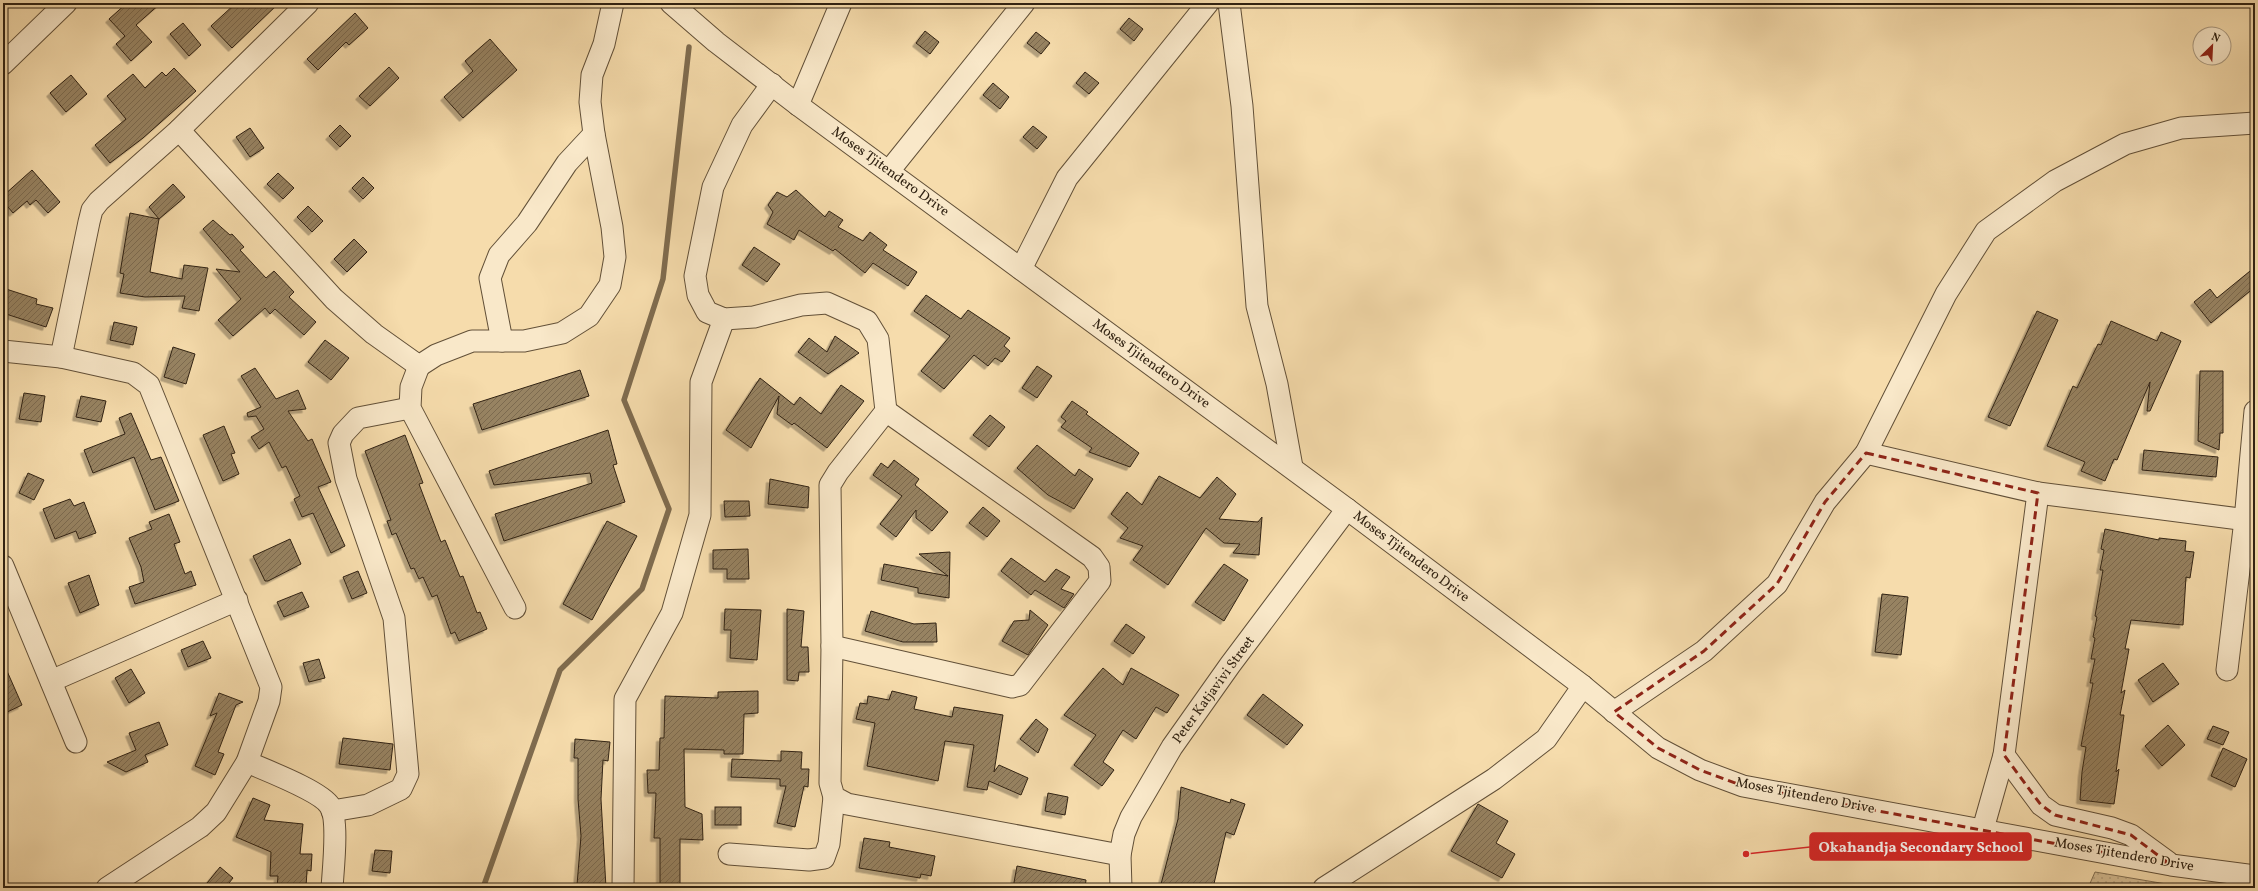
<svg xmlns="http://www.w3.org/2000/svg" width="2258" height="891" font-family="Vollkorn,serif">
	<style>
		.grass { fill: url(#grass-dots); stroke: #826f52 }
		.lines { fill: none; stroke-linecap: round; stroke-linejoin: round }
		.stream { stroke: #7f6c4f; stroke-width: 5.5 }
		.building { fill: url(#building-hatch); stroke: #302212; filter: url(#shadow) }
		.minor-casing { stroke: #625038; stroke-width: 23 }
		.minor { stroke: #f9e8c9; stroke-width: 21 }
		.marked { fill: none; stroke: #8f2418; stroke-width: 3; stroke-dasharray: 8 5; stroke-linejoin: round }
		.labels { text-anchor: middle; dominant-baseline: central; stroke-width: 3; stroke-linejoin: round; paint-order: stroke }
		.street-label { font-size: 14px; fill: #302212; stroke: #f9e8c9 }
		.leader { fill: none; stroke: #d62828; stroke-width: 1.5 }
		.callout-dot { fill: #d62828; stroke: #f9e8c9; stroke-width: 1.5 }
		.callout { fill: #d62828; stroke: #d62828; stroke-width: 1.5 }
		.callout-label { font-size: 15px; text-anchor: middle; font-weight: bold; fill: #fff }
	</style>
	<defs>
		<pattern id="grass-dots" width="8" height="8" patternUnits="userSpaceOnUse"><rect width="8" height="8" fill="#d4bc92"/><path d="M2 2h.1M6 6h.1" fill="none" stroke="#b6a17d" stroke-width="1.8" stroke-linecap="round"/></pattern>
		<pattern id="building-hatch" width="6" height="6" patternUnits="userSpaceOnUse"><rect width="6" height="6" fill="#978362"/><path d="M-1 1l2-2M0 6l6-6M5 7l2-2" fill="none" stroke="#7c6b4f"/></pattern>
		<filter id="shadow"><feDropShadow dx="-3.5" dy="3.5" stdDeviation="0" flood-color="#0004"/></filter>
	</defs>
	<rect width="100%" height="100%" fill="#f6dcac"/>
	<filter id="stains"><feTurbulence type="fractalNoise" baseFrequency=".005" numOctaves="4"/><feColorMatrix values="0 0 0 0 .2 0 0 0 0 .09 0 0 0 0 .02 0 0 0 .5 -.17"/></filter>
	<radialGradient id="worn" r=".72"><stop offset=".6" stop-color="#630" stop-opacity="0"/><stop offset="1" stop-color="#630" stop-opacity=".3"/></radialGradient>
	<path class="grass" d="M2095,872L2190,888H2088Z"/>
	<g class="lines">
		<path class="stream" d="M483,888L560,670L642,589L669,509L624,400L663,279L689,47"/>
	</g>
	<g class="building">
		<path d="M127,3H161L136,25L152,42L131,61L116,44L125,36L109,19Z"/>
		<path d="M236,3H279L232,48L211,26Z"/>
		<path d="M355,13L368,28L349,45L346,42L318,70L307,59Z"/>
		<path d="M1129,18L1143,29L1134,41L1120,29Z"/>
		<path d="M183,23L201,45L189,56L170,34Z"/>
		<path d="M925,31L939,42L930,54L916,43Z"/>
		<path d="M1036,32L1050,43L1041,54L1027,43Z"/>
		<path d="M490,39L517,70L463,118L444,97L473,71L465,61Z"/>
		<path d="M389,67L399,78L370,106L359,96Z"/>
		<path d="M174,68L196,91L143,138L110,163L95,145L126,119L107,96L133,74L145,88L162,72L166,76Z"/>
		<path d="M1085,72L1099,83L1089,94L1076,83Z"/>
		<path d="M71,75L87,94L66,112L50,93Z"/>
		<path d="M993,83L1009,97L1000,109L983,95Z"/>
		<path d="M340,125L351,136L340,147L329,136Z"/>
		<path d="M1033,126L1047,137L1037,149L1023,137Z"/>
		<path d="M250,128L264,148L250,157L236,137Z"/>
		<path d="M32,170L60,202L48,213L36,200L30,205L27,201L13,213L3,201V196Z"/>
		<path d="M278,173L294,188L283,199L267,184Z"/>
		<path d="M363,177L374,188L363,199L352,188Z"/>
		<path d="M173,184L185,197L159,219L150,272L182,279L184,265L208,268L199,311L182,308L185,296L145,297L120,293L124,274L120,273L130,213L159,219L149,207Z"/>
		<path d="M796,190L825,217L829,211L843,220L838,227L863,241L870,232L887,245L883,250L917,272L908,286L873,263L865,273L835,249L833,251L799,230L794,240L767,224L773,212L768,205L777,192L787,197Z"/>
		<path d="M308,206L323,221L312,232L297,217Z"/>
		<path d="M213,220L230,235L232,234L244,247L240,250L266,278L274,271L294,292L289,297L316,322L304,335L275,309L270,314L265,308L233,336L218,320L241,299L216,269L240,272L203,229Z"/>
		<path d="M354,239L367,252L347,272L334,259Z"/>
		<path d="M754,247L780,264L767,282L742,265Z"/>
		<path d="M2255,267V287L2211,323L2194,302L2210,289L2217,298Z"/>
		<path d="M3,288L37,299L36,304L53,308L46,327L3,313Z"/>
		<path d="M926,295L961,319L968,310L1010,338L1004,346L1010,351L1002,362L995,358L988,366L974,355L944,389L921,371L950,336L914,311Z"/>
		<path d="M2037,311L2058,320L2010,426L1988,417Z"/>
		<path d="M2111,321L2157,341L2161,332L2181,341L2150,411H2147L2150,382L2117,460L2114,459L2105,481L2081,471L2085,462L2047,446L2073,386L2077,388L2098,344L2101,345Z"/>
		<path d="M114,322L137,327L133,345L110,340Z"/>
		<path d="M835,336L859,353L828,374L798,352L809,338L827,352Z"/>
		<path d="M325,340L349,358L331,380L308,362Z"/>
		<path d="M173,347L195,354L186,384L164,377Z"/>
		<path d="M1037,366L1052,376L1037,398L1022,388Z"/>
		<path d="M255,368L276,399L298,390L306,409L288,411L308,441L312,439L331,482L318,487L345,546L331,553L313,513L302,517L294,499L300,496L286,466L282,468L269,442L259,449L251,437L264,429L256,416L248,417L247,413L261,407L241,376Z"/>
		<path d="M580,370L589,396L482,430L473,404Z"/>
		<path d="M2200,371H2223V433H2220L2219,450L2198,441Z"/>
		<path d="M760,378L794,405L800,397L821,414L841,385L864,401L827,448L794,423L792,425L777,414L779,396L751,448L726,430Z"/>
		<path d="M24,393L45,396L41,422L19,419Z"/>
		<path d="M81,396L106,401L101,422L76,417Z"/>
		<path d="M1072,401L1088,412L1086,414L1139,453L1130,467L1089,452L1092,448L1061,427L1066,421L1061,417Z"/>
		<path d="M131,413L151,460L161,457L179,501L155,510L134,457L93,473L84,450L125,434L119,418Z"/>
		<path d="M990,415L1005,427L989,447L973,435Z"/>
		<path d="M224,426L235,453L231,454L239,474L223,481L203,435Z"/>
		<path d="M608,430L617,464L613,465L625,502L504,541L495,514L592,483L590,473L494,485L489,471Z"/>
		<path d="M405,435L423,483L419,484L441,542L445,540L460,577L463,576L477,613L480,612L487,629L459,641L455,632L451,634L437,595L432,597L423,577L419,579L414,568L411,569L396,533L392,535L387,521L391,520L365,451Z"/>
		<path d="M1037,445L1075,476L1079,469L1093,479L1074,509L1048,495L1017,468Z"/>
		<path d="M2144,450L2218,457L2216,477L2142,470Z"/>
		<path d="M894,460L919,479L915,485L948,512L932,531L916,518V510L896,537L880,524L902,496L873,475L881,463L888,468Z"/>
		<path d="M28,473L44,480L34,500L19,493Z"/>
		<path d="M1159,476L1200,498L1217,477L1236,494L1219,519L1258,522L1262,517L1259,555L1233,553L1240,544L1224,543L1206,528L1168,585L1133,560L1143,546L1120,538L1128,528L1111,514L1127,492L1142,505Z"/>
		<path d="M770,479L809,487L808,508L768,504Z"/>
		<path d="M70,499L74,506L84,502L96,533L79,539L76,531L55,539L43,509Z"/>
		<path d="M724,501H749L750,516L725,517Z"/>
		<path d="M983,507L1000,521L987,537L969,523Z"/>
		<path d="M169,514L180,542L174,544L185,574L191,571L196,585L135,604L129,587L144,582L141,567L129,538L152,529L149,522Z"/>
		<path d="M607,521L637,536L592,620L563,604Z"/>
		<path d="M2105,529L2159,540V538L2186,541L2185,551L2194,552L2190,578L2186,577L2183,625L2131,620L2125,649H2129L2121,693L2125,690L2120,715H2124L2116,772L2119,769L2114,804L2080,800L2082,772L2086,747L2081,746L2093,683H2090L2095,659H2091L2095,638L2093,637L2097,617L2095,616L2103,570H2100L2104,550L2101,549Z"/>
		<path d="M290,539L301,564L268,581H265L253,556Z"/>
		<path d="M748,549L749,579H727V569H713V550Z"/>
		<path d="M950,552L949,598L918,593V588L881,580L884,564L948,576L919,554Z"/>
		<path d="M1011,558L1045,582L1056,569L1070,577L1061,589L1074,594L1064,608L1035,590L1031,595L1001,571Z"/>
		<path d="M1224,564L1248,580L1224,621L1195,602Z"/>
		<path d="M358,571L367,593L352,599L343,577Z"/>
		<path d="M89,575L99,605L80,613L68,583Z"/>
		<path d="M302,592L309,607L284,617L277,602Z"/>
		<path d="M1882,594L1908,597L1901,655L1875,652Z"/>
		<path d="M725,609L761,610L757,660L730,658L731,630H724Z"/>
		<path d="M787,609L804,611L801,647H808L809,672H799L798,681L787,680Z"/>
		<path d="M1030,610L1048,625L1028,655L1002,641L1014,621L1029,620Z"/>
		<path d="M871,611L914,624L936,623L937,642H903L865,631Z"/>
		<path d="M1126,624L1145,637L1133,654L1114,641Z"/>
		<path d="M203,641L211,658L188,667L181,650Z"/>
		<path d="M319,659L325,678L309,682L303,663Z"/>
		<path d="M3,662L22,705L3,714Z"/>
		<path d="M2163,663L2179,684L2153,702L2138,680Z"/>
		<path d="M1103,668L1123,685L1131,668L1179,695L1167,713L1156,707L1136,739L1123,730L1103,762L1114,770L1102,786L1074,765L1096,735L1064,715Z"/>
		<path d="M131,669L145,693L129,703L115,678Z"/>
		<path d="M758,691V713L744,714L743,754H724V750L684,749L685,807L702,814L703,840L680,839V884H660V838H654L656,793H648L647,770H659L660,738H664L665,696L718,698V692Z"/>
		<path d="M892,691L917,697L914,709L952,717L954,707L1003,715L994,772L999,765L1028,778L1021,795L989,781L987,790L967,787L974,745L945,741L938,781L867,766L875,723L856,719L860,703L867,704L868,696L889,700Z"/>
		<path d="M219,693L243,702L236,705L218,752L224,754L215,775L195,766L217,713L210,716Z"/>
		<path d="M1263,694L1303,725L1287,745L1247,715Z"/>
		<path d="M1036,719L1048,729L1038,753L1020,739Z"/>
		<path d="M159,722L168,745L145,755L148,762L126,772L107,762L136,750L129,733Z"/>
		<path d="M2168,725L2185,745L2162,766L2145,746Z"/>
		<path d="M2213,726L2229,732L2223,745L2207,739Z"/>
		<path d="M343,738L393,744L390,770L339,764Z"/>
		<path d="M575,739L610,742L608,761L603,760L601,799L606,888L577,885L581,836L578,799V758H574Z"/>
		<path d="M2223,748L2247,759L2235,787L2211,776Z"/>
		<path d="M781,751L802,752L801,769H809L808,787L804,786L795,827L777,823L786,786H780V779L731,777L732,759L781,761Z"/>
		<path d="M1181,787L1230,803L1231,799L1245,804L1234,835L1226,832L1213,888H1160L1178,819Z"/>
		<path d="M1048,793L1068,797L1065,815L1045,811Z"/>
		<path d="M253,798L270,805L264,820L303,824L300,854H312L311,871L307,870L306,888H277L278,876H270L271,852L236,837Z"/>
		<path d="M1478,804L1508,821L1496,843L1515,854L1502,878L1451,851Z"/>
		<rect x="715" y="807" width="26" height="18"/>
		<path d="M864,838L890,842L889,847L935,856L931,876L921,874L920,878L859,868Z"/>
		<path d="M375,850L392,851L390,873L372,871Z"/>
		<path d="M1017,866L1086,880L1085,888H1013Z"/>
		<path d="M220,867L233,878L225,888H203Z"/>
	</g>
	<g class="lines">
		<defs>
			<g id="minor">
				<path d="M671,3L716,42L798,105L1347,509L1583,686L1658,748L1700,770L1743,786L2171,865L2255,876"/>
				<path d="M1229,3L1242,106L1257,306L1277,384L1292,467"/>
				<path d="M3,64L66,3"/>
				<path d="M772,84L742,125L713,187L695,276L698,295L707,312L724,319L754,317L801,305L827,303L867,321L878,339L886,411L838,472L830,485L832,646L830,783L834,797L847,804L1120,855"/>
				<path d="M798,105L841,3"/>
				<path d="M179,130L334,299L374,334L419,366L436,355L472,341H524L562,333L589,316L610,285L615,257L612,227L594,134L590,102L592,75L604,44L613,3"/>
				<path d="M889,171L1024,3"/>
				<path d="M1021,269L1067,178L1208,3"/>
				<path d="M502,341L490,278L499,255L527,223L567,163L594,134"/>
				<path d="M3,351L61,357L133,373L149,385L271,687L269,701L247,762L216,812L200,827L107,888"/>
				<path d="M61,357L89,222L92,210L99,201L179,130L308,3"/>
				<path d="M419,366L411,387L410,408L515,608"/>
				<path d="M1866,453L2038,493L2255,521"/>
				<path d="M3,566L76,742"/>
				<path d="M832,646L1012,687L1020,685L1100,581L1099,567L1092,557L886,411"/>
				<path d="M2227,670L2245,520L2255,411"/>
				<path d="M51,681L237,600"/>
				<path d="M1614,712L1704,651L1777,584L1825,502L1866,453L1946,294L1986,231L2055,181L2125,144L2181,128L2255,123"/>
				<path d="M2004,755L2041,805L2055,815L2112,828L2131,835L2168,862"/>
				<path d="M247,762C265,770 321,791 330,806C339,819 333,871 332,888"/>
				<path d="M332,811L368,805L401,789L408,774L394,618L346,479L339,443L343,434L358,418L410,408"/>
				<path d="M1983,829L2004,755L2038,493"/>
				<path d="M729,854L809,860L824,858L829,844L834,797"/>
				<path d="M623,888L625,699L672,613L700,515L701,382L724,319"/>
				<path d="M1121,888L1120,855L1124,834L1131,817L1172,747L1230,665L1347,509"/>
				<path d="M1324,888L1494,779L1546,739L1583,686"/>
			</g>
		</defs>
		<use href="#minor" class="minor-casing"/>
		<use href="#minor" class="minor"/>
	</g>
	<path class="marked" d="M1866,453L2038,493L2004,755L2041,805L2055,815L2131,835L2171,865L1743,786L1700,770L1658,748L1614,712L1704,651L1777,584L1825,502Z"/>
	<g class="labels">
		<g class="street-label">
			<text transform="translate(890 172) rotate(36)">Moses Tjitendero Drive</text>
			<text transform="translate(1151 364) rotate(36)">Moses Tjitendero Drive</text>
			<text transform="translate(1411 557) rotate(37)">Moses Tjitendero Drive</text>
			<text transform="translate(1214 690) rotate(-54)">Peter Katjavivi Street</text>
			<text transform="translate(1805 796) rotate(11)">Moses Tjitendero Drive</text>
			<text transform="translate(2124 855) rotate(10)">Moses Tjitendero Drive</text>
		</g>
	</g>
	<path class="leader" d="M1746 854L1810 847"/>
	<circle class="callout-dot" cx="1746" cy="854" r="4"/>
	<rect class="callout" x="1810" y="833" width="221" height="27" rx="4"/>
	<g class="callout-label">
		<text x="1921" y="852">Okahandja Secondary School</text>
	</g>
	<rect width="2258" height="891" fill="none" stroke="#f6dcac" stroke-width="16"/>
	<rect x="4" y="4" width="2250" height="883" fill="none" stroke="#302212" stroke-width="2"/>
	<rect x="8" y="8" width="2242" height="875" fill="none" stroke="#302212"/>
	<g transform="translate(2212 46) rotate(24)"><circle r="19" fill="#f9e8c9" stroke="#a99980"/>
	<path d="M0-3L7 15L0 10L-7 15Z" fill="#8f2418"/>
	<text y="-6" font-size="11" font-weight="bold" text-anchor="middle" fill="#302212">N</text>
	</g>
	<rect width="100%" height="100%" filter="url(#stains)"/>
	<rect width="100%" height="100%" fill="url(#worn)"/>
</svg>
